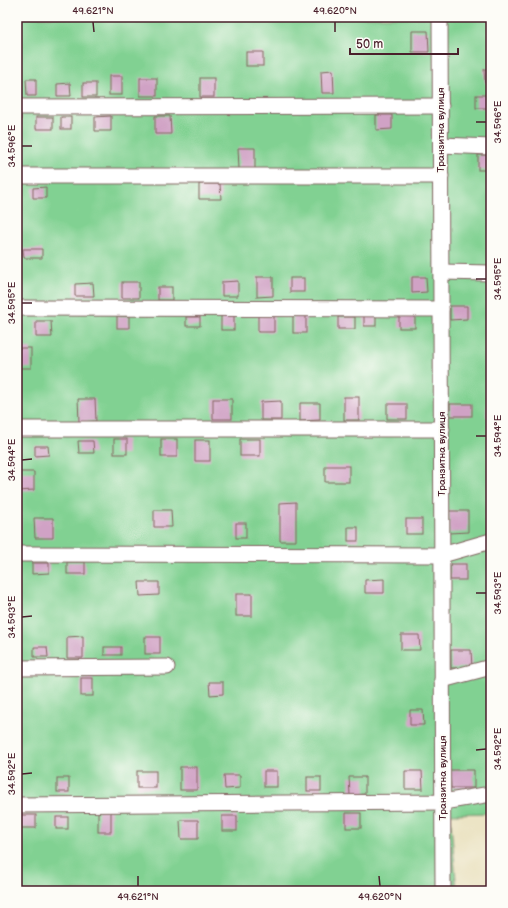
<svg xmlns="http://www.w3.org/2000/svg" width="508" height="908" font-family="'Balsamiq Sans',sans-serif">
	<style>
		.green { fill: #81d192; stroke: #66785e }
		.building { fill: #d0a2c5 }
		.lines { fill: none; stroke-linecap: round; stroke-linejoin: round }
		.minor-casing { stroke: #836461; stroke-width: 17 }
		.minor { stroke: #fff; stroke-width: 15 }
		.ticks { fill: none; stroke: #4a1f2b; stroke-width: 1.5 }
		.labels { text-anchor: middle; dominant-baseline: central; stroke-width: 3.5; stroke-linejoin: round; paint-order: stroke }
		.street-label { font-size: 10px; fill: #4a1f2b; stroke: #fdfcf7 }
		.neatline { fill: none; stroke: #4a1f2b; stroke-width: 1.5 }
		.ticks-label { font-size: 10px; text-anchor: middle; fill: #4a1f2b }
	</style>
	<rect width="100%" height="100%" fill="#fdfcf7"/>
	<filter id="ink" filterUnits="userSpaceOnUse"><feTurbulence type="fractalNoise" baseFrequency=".025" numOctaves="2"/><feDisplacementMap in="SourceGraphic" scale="8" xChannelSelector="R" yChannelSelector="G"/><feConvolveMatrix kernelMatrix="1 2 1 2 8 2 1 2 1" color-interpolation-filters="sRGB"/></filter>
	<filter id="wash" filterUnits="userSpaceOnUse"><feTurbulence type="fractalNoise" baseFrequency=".012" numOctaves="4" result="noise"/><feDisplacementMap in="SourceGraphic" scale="16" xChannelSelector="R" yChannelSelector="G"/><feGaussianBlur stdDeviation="0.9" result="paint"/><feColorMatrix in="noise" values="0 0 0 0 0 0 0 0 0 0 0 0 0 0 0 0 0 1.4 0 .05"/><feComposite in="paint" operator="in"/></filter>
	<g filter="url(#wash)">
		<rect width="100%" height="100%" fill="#ece4c5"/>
		<path class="green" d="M17,17H491V813L450,814L457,891H17Z"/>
		<g id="blocks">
			<g class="building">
				<path d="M412,31H428L429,52H412Z"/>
				<rect x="246" y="52" width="17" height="14"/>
				<path d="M484,69H491V83H485Z"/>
				<path d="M333,70L334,93H322L321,71Z"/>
				<rect x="109" y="76" width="13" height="19"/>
				<rect x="140" y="78" width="17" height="18"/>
				<rect x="200" y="78" width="14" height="19"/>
				<path d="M26,79H36V96H27Z"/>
				<path d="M70,83L71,96H57V84Z"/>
				<rect x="83" y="83" width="13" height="14"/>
				<rect x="476" y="95" width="15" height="13"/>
				<path d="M376,115H392V129L376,130Z"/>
				<path d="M21,116V132H17V117Z"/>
				<path d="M111,116V131H95V117Z"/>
				<path d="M155,116H170L171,134H155Z"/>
				<rect x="36" y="117" width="17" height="12"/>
				<rect x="61" y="117" width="10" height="12"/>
				<path d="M238,148H255V169H239Z"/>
				<rect x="478" y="155" width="13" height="15"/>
				<path d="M199,184H220L221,199H199Z"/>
				<path d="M46,187V198H33V188Z"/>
				<path d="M23,249H42V258H24Z"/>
				<path d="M257,277H273V296L257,297Z"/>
				<path d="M412,277H426L427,292L412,293Z"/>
				<rect x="290" y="278" width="14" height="14"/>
				<path d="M238,281V296H222V282Z"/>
				<rect x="122" y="282" width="17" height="16"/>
				<path d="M93,283L94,296H75V284Z"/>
				<rect x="158" y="287" width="14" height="13"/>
				<path d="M450,306H467V319L450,320Z"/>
				<rect x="221" y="315" width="13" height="15"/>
				<rect x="258" y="315" width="16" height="17"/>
				<rect x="399" y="315" width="16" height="13"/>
				<rect x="117" y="316" width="12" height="12"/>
				<rect x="293" y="316" width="13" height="17"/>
				<rect x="364" y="316" width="12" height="10"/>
				<rect x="186" y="317" width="14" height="9"/>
				<rect x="338" y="317" width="17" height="12"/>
				<path d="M36,321H51L52,337H36Z"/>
				<rect x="17" y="348" width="14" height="20"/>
				<rect x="344" y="397" width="15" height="23"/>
				<path d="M78,399H95L96,421L79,422Z"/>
				<rect x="213" y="399" width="19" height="20"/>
				<path d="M281,401V420H261V402Z"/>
				<path d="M300,403H320V420L300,421Z"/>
				<path d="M487,403H491V417H486Z"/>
				<rect x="387" y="404" width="20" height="15"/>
				<rect x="450" y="404" width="22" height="12"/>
				<rect x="114" y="439" width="13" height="15"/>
				<rect x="161" y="439" width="16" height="18"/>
				<rect x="240" y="439" width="20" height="17"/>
				<rect x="195" y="440" width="15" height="21"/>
				<path d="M78,441H93L94,453H79Z"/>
				<path d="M35,446H48L49,455L35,456Z"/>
				<rect x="325" y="466" width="24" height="16"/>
				<path d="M17,472H34V490L17,491Z"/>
				<path d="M296,502V541H280V503Z"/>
				<path d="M154,510H171L172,527H154Z"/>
				<rect x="17" y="511" width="4" height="21"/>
				<path d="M449,511H468V532L449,533Z"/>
				<path d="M34,518H53V538H35Z"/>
				<rect x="406" y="519" width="16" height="15"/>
				<rect x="236" y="523" width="10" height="15"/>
				<rect x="348" y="527" width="10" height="14"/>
				<rect x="67" y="562" width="18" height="12"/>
				<path d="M32,563H49V573L32,574Z"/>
				<rect x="450" y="564" width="16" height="16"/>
				<path d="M384,579V593H365V580Z"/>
				<path d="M139,582H159V595L140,596Z"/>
				<rect x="236" y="594" width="16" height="22"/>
				<path d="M401,635H419L420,650H401Z"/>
				<path d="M83,636V658H67V637Z"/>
				<rect x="145" y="637" width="15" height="17"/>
				<path d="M34,647H47L48,657H34Z"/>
				<rect x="104" y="647" width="17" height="8"/>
				<path d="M451,650H471L472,668H451Z"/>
				<rect x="81" y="678" width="12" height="18"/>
				<path d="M209,682H223V694L210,695Z"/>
				<path d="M410,710H423L424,725H410Z"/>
				<rect x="180" y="767" width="17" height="23"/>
				<path d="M450,770H474V788H451Z"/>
				<rect x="137" y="771" width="19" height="17"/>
				<rect x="264" y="771" width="13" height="16"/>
				<path d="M405,771H422L423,789H405Z"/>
				<path d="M224,775H240V788L225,789Z"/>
				<rect x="307" y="777" width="14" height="14"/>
				<path d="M349,777H365V794L350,795Z"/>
				<rect x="57" y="778" width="12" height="14"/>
				<rect x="98" y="810" width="13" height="22"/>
				<rect x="346" y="813" width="15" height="15"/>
				<rect x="17" y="815" width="19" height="13"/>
				<rect x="222" y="816" width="15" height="15"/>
				<rect x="56" y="817" width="12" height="12"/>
				<path d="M180,820H198V839H181Z"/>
			</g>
		</g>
	</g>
	<g filter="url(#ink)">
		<use href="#blocks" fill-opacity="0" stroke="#836461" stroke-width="1"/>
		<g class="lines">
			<defs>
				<g id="minor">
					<path d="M440,17L443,891"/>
					<path d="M17,107L441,106"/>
					<path d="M441,145L491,147"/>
					<path d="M17,176H441"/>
					<path d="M441,272L491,273"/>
					<path d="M17,308L441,309"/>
					<path d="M17,429H442"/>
					<path d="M17,554L442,555L491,541"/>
					<path d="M17,668L167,667"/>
					<path d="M442,680L491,667"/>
					<path d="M17,805L443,802L491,794"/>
				</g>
			</defs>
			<use href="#minor" class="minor-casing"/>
			<use href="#minor" class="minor"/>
		</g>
	</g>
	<path class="ticks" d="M93,22L94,32M335,22V32M476,122H486M22,146H32M476,279H486M22,303H32M476,436H486M22,460L32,459M476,593H486M22,617L32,616M476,750L486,749M22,774L32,773M138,876V886M379,876L380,886"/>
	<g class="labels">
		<g class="street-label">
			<text transform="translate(441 130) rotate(-90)">Транзитна вулиця</text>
			<text transform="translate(442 454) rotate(-90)">Транзитна вулиця</text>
			<text transform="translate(443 778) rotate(-90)">Транзитна вулиця</text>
		</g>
	</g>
	<rect width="508" height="908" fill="none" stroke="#fdfcf7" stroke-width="44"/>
	<path d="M350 48v6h108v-6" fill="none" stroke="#4a1f2b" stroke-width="2"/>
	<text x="356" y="48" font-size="12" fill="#4a1f2b" stroke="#fdfcf7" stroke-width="3" paint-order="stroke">50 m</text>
	<rect x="22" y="22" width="464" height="864" class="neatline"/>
	<g class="ticks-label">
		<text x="93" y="14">49.621°N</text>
		<text x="335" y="14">49.620°N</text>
		<text transform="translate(497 122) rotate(-90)" y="4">34.596°E</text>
		<text transform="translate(11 146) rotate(-90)" y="4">34.596°E</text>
		<text transform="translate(497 279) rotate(-90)" y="4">34.595°E</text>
		<text transform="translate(11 303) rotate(-90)" y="4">34.595°E</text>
		<text transform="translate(497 436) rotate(-90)" y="4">34.594°E</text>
		<text transform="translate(11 460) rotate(-90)" y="4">34.594°E</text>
		<text transform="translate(497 593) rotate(-90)" y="4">34.593°E</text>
		<text transform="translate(11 617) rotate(-90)" y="4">34.593°E</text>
		<text transform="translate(497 749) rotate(-90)" y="4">34.592°E</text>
		<text transform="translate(11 774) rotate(-90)" y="4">34.592°E</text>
		<text x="138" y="900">49.621°N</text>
		<text x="380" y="900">49.620°N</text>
	</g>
</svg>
